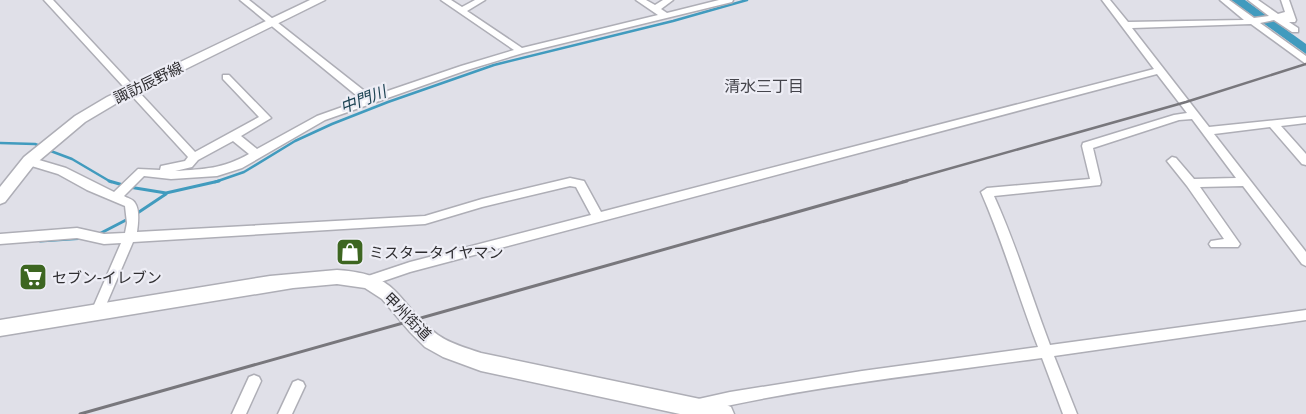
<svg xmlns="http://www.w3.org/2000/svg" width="1306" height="414" font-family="'Noto Serif','Noto Sans JP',serif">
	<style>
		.water { fill: #419bbe }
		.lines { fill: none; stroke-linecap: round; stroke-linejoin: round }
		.stream-far1 { stroke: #419bbe; stroke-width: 2.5 }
		.stream { stroke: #419bbe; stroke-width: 3 }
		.minor-casing { stroke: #aeaeb6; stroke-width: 3 }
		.major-casing { stroke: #aeaeb6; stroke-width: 3 }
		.highway-casing { stroke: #aeaeb6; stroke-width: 3 }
		.minor { fill: #fff; fill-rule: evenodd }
		.major { fill: #fff; fill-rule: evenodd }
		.highway { fill: #fff; fill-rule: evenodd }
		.rail-far1 { stroke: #78777c; stroke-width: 2.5 }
		.rail { stroke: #78777c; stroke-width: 3 }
		.labels { text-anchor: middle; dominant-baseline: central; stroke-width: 4.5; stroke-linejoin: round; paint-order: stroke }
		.street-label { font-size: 15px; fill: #2f2e31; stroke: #ededf5 }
		.poi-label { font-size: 15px; fill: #2f2e31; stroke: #ededf5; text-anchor: start }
		.neighbourhood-label { font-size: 16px; fill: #44444b; stroke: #ededf5 }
		.water-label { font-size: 16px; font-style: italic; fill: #1c4353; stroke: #ededf5 }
	</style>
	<rect width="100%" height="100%" fill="#e0e0e8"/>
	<path class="water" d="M1231,0H1245L1306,44V54Z"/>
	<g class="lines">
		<g class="stream-far1">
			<path d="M0,143L35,144L40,146"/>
			<path d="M48,150L72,159L111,182"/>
			<path d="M215,182L244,172L295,141L332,124L388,102L494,65L673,21L747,0"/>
		</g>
		<g class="stream">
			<path d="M109,181L123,185"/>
			<path d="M129,187L166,193L219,181"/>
			<path d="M136,214L166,194"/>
			<path d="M99,234L128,219"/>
			<path d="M40,241L86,238"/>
		</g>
		<defs>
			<g id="minor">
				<path d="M44,0H53L195,152L259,117L223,79V75H229L271,118L241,136L257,149L317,116L362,100L240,0H249L367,93L370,97L461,66L514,50L441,0H451L462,7L475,0H485L467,11L522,48L658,15L636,0H646L655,5L663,0H673L661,9L667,13L719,0H733L732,2L523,53L467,70L325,120L242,168L217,176L171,179L144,176L124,196C127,198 133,199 135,203C140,210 138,224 137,232L425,216L482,199L570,178L584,181L601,212L1154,69L1102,0H1110L1128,22L1244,20L1220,0H1229L1254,18L1269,16L1248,0H1258L1278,14L1285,12L1281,0H1289L1296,20L1295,22H1289L1298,28V32H1292L1274,20L1260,23L1306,56V64L1251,24L1132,28L1209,127L1306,117V123L1281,126L1306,154V165L1302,164L1270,127L1214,134L1306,252V266L1302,264L1243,186L1200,187L1240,244L1238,247H1211L1209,244L1211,241L1224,239L1187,186L1167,161L1172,157L1176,158L1194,179L1236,178L1192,119L1179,120L1093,148L1101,182L1100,185L994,196C1016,244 1031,295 1050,345L1306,310V320L1054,356L1077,414H1063L1042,358C928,374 811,386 699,412L694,410L692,405L694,400L730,392L862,371L1038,347C1018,295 1003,242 981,192L987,188L1090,179L1082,146L1083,143L1174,115L1187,113L1157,74L410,272L369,286L365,285L363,281L365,277L410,262L591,215L576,187L570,186L482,207L425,224L133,242L103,312L101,316L97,317L93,316L91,312L121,243L104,244L77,238L0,244V234L77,228L104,234L125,233L127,223L125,206L87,190L58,174L25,164L24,161L29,157L66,168L114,192L138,169L160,170L161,166L185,161L188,157ZM233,141L249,154C222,169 205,169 175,171L192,167L198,160Z"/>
				<path d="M254,375L259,377L261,381L246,414H232L249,377Z"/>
				<path d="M298,380L303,382L305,386L292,414H278L293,382Z"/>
			</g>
			<path id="major" d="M310,0H325L117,103L85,122L34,165L5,202L0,204V187L24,157L75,116L107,97Z"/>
			<path id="highway" d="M337,270C403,274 395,303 438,335C451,344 466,348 481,353L724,404L731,407L734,414H680L481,371L443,357L425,347L410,332L382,299L365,288L337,284L293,288L0,336V320L270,276Z"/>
		</defs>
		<use href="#minor" class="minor-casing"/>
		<use href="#major" class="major-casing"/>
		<use href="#highway" class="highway-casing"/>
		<use href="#minor" class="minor"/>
		<use href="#major" class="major"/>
		<use href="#highway" class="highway"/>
		<path class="rail-far1" d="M902,182L1186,102L1306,64"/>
		<path class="rail" d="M80,414L907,181"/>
	</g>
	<defs>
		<symbol id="shop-square" viewBox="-11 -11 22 22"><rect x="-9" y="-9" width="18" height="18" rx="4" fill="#3d6621" stroke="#ededf5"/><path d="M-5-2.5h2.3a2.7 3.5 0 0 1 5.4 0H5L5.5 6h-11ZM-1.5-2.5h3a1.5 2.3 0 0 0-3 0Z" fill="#fff"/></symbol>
		<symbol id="supermarket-square" viewBox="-11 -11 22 22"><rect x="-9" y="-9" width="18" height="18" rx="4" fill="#3d6621" stroke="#ededf5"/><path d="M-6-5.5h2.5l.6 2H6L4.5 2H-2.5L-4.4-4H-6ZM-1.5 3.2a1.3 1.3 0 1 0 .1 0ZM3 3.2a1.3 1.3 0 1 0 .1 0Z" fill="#fff"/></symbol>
	</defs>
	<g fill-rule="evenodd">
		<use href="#shop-square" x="334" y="236" width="32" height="32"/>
		<use href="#supermarket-square" x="17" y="261" width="32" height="32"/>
	</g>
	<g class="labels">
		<g class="street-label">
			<text transform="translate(148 82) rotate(-26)">諏訪辰野線</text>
			<text transform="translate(408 316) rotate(45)">甲州街道</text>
		</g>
		<g class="poi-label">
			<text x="369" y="252">ミスタータイヤマン</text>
			<text x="52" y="277">セブン-イレブン</text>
		</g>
		<g class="neighbourhood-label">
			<text x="764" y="86">清水三丁目</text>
		</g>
		<g class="water-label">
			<text transform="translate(363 99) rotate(-21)">中門川</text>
		</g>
	</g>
</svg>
